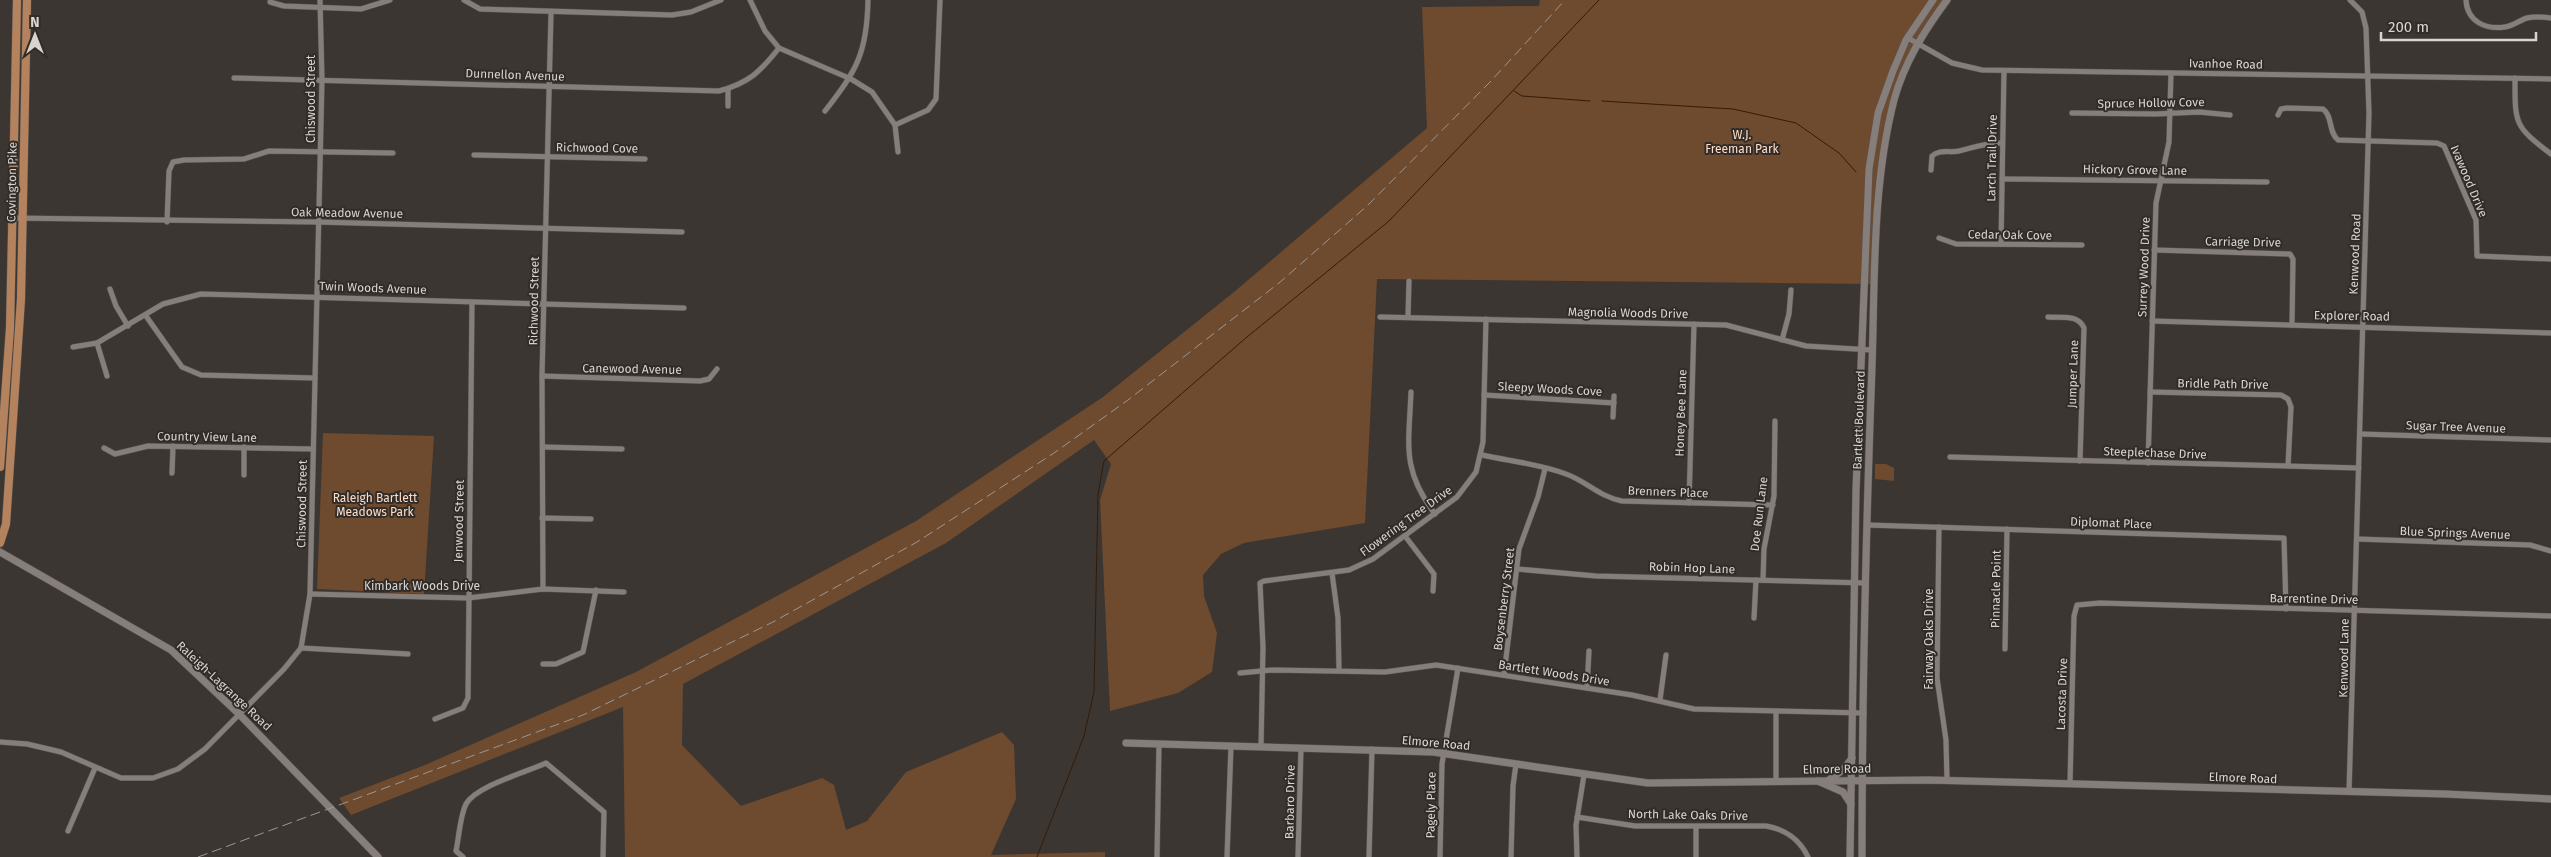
<svg xmlns="http://www.w3.org/2000/svg" width="2551" height="857" font-family="'Fira Sans',sans-serif">
	<style>
		.green { fill: #6e4a2f }
		.lines { fill: none; stroke-linecap: round; stroke-linejoin: round }
		.stream { stroke: #341b06; stroke-width: 1 }
		.street-casing { stroke: #595451; stroke-width: 6 }
		.secondary-casing { stroke: #595451; stroke-width: 8 }
		.primary-casing { stroke: #595451; stroke-width: 9 }
		.street { stroke: #857e7a; stroke-width: 5 }
		.secondary { stroke: #857e7a; stroke-width: 7 }
		.primary { stroke: #b4835e; stroke-width: 8 }
		.rail { stroke: #9b9794; stroke-width: 1; stroke-dasharray: 10 5; stroke-linecap: butt }
		.labels { text-anchor: middle; dominant-baseline: central; stroke-width: 4; stroke-linejoin: round; paint-order: stroke }
		.street-label { font-size: 12px; fill: #d8d4d2; stroke: #312c28 }
		.park-label { font-size: 12px; fill: #feddc8; stroke: #312c28 }
	</style>
	<rect width="100%" height="100%" fill="#3b3632"/>
	<g class="green">
		<path d="M1540,0H1947L1932,21L1898,88L1882,164L1875,284L1377,279L1365,523L1244,543L1221,554L1203,575L1204,596L1217,633L1212,672L1178,693L1110,711L1100,500L1111,464L1094,440L946,543L683,684L682,745L741,806L822,778L834,785L846,830L867,821L906,772L1002,732L1014,745L1016,799L991,855L1105,852V857H625L623,707L351,815L339,798L425,765L636,672L916,521L1103,397L1234,292L1427,128L1422,7L1539,6Z"/>
		<path d="M323,433L434,436L424,594L317,589Z"/>
		<path d="M1875,464H1886L1894,468V481L1875,479Z"/>
	</g>
	<g class="lines">
		<g class="stream">
			<path d="M1514,91L1522,96L1590,101"/>
			<path d="M1602,101L1733,109L1796,123L1839,153L1856,172"/>
			<path d="M1037,857L1084,736L1094,692L1098,494L1104,461L1247,337L1389,221L1599,0"/>
		</g>
		<defs>
			<g id="street">
				<path d="M464,0L480,9L672,15L691,12L721,0"/>
				<path d="M750,0L765,31L779,48L851,79L872,92L895,125L898,152"/>
				<path d="M2466,0C2467,21 2485,30 2505,27C2513,26 2520,20 2527,18C2535,16 2543,17 2551,18"/>
				<path d="M270,2L284,6L361,9L390,0"/>
				<path d="M1908,38L1952,63L1982,70L2551,79"/>
				<path d="M234,78L719,91C749,83 760,72 779,48"/>
				<path d="M2515,78C2515,124 2514,126 2551,154"/>
				<path d="M728,89V106"/>
				<path d="M825,111C857,70 867,53 868,0"/>
				<path d="M2072,113L2156,114L2199,112L2230,115"/>
				<path d="M2278,115L2281,109L2287,108L2323,109C2333,116 2328,132 2338,140L2437,143L2444,146L2476,220L2477,256L2551,259"/>
				<path d="M895,125L928,110L936,99L940,0"/>
				<path d="M474,155L645,159"/>
				<path d="M1931,170L1932,156C1939,149 1949,153 1959,151C1974,147 1986,143 2002,143"/>
				<path d="M2002,179L2267,182"/>
				<path d="M12,218L318,222L682,232"/>
				<path d="M167,222L169,171L173,162L184,160L244,159L269,151L393,153"/>
				<path d="M1939,238L1956,244L2082,245"/>
				<path d="M2001,244L2004,71"/>
				<path d="M2154,250L2290,254L2293,259L2292,325"/>
				<path d="M110,289L116,306L128,326"/>
				<path d="M146,316L182,367L201,375L315,378"/>
				<path d="M1380,317L1726,325L1806,346L1872,350"/>
				<path d="M1408,317L1409,281"/>
				<path d="M2048,317C2062,318 2078,314 2084,328L2080,461"/>
				<path d="M2152,321L2551,333"/>
				<path d="M1782,340L1789,314L1791,290"/>
				<path d="M97,343L107,376"/>
				<path d="M73,347L97,343L163,304L201,294L684,308"/>
				<path d="M542,376L700,381L709,379L717,369"/>
				<path d="M1411,392C1409,445 1401,469 1435,514"/>
				<path d="M2150,392L2281,395L2288,399L2291,407L2288,466"/>
				<path d="M1484,395L1614,403"/>
				<path d="M1613,417L1614,396"/>
				<path d="M2360,434L2551,440"/>
				<path d="M543,447L622,449"/>
				<path d="M104,448L115,454L148,446L313,449"/>
				<path d="M1482,455C1509,461 1540,464 1566,474C1586,481 1600,497 1622,501L1773,505"/>
				<path d="M1950,457L2359,468"/>
				<path d="M2148,463L2156,203L2169,142L2171,73"/>
				<path d="M172,473L173,446"/>
				<path d="M244,475V447"/>
				<path d="M1689,503L1694,324"/>
				<path d="M542,518L591,519"/>
				<path d="M1867,525L2284,538L2286,609"/>
				<path d="M1939,527L1937,678L1946,740L1947,780"/>
				<path d="M1405,536L1434,574L1433,591"/>
				<path d="M2357,539L2530,545L2551,551"/>
				<path d="M1517,569L1596,576L1866,583"/>
				<path d="M1332,573L1338,618L1339,671"/>
				<path d="M1763,580L1764,549L1774,496L1775,421"/>
				<path d="M543,589L542,376L551,13"/>
				<path d="M310,594L468,598L543,589L624,592"/>
				<path d="M1754,618L1756,580"/>
				<path d="M301,648L408,654"/>
				<path d="M2005,649L2007,529"/>
				<path d="M543,664H556L583,652L596,590"/>
				<path d="M1240,673L1273,670L1385,672L1436,665L1632,695L1694,709L1864,713"/>
				<path d="M1504,675L1519,549L1538,497L1545,469"/>
				<path d="M1587,688L1589,651"/>
				<path d="M1660,700L1666,655"/>
				<path d="M435,719L463,708L468,698L472,302"/>
				<path d="M0,742L27,744L61,752L121,778H153L178,769L205,749L284,669L301,648L310,594L322,80L320,0"/>
				<path d="M1261,747L1263,647L1260,583L1264,581L1349,570L1373,559L1457,497L1476,472L1483,442L1486,319"/>
				<path d="M1776,782V711"/>
				<path d="M2070,784L2074,616L2077,605L2100,603L2551,616"/>
				<path d="M2349,792L2369,113L2366,28L2362,12L2350,0"/>
				<path d="M1577,817L1635,826H1766C1785,829 1800,840 1808,857"/>
				<path d="M1696,827V857"/>
				<path d="M68,831L95,768"/>
				<path d="M463,857L456,851C459,837 460,816 466,804C476,786 527,772 546,763L604,812L603,857"/>
				<path d="M1157,857L1159,744"/>
				<path d="M1227,857L1231,746"/>
				<path d="M1298,857L1301,748"/>
				<path d="M1369,857L1372,749"/>
				<path d="M1440,857L1442,764L1458,668"/>
				<path d="M1511,857L1513,786L1516,764"/>
				<path d="M1577,857L1576,825L1584,775"/>
			</g>
			<g id="secondary">
				<path d="M0,552L171,650L239,714L378,857"/>
				<path d="M1126,743L1433,752L1648,783L1929,780L2445,794L2551,799"/>
				<path d="M1829,780L1844,769L1852,758"/>
				<path d="M1818,781L1843,792L1851,804"/>
				<path d="M1850,857L1856,490L1869,169L1878,113L1893,71L1906,40L1933,0"/>
				<path d="M1862,857C1862,693 1866,530 1872,366C1875,278 1872,186 1894,100C1904,63 1924,31 1947,0"/>
			</g>
			<g id="primary">
				<path d="M0,467L10,328L17,0"/>
				<path d="M0,543L6,524L21,299L27,0"/>
			</g>
		</defs>
		<use href="#street" class="street-casing"/>
		<use href="#secondary" class="secondary-casing"/>
		<use href="#primary" class="primary-casing"/>
		<use href="#street" class="street"/>
		<use href="#secondary" class="secondary"/>
		<use href="#primary" class="primary"/>
		<path class="rail" d="M198,857L583,715L773,622L917,542L1054,453L1128,400L1279,283L1367,206L1491,81L1565,0"/>
	</g>
	<g class="labels">
		<g class="street-label">
			<text transform="translate(2226 64) rotate(1)">Ivanhoe Road</text>
			<text transform="translate(515 75) rotate(2)">Dunnellon Avenue</text>
			<text transform="translate(311 99) rotate(-90)">Chiswood Street</text>
			<text transform="translate(2151 103) rotate(-1)">Spruce Hollow Cove</text>
			<text transform="translate(597 148) rotate(1)">Richwood Cove</text>
			<text transform="translate(1992 158) rotate(-89)">Larch Trail Drive</text>
			<text transform="translate(2135 170) rotate(1)">Hickory Grove Lane</text>
			<text transform="translate(2469 181) rotate(67)">Ivawood Drive</text>
			<text transform="translate(12 182) rotate(-89)">Covington Pike</text>
			<text transform="translate(347 213) rotate(1)">Oak Meadow Avenue</text>
			<text transform="translate(2010 235) rotate(1)">Cedar Oak Cove</text>
			<text transform="translate(2243 242) rotate(1)">Carriage Drive</text>
			<text transform="translate(2355 254) rotate(-88)">Kenwood Road</text>
			<text transform="translate(2144 267) rotate(-88)">Surrey Wood Drive</text>
			<text transform="translate(373 288) rotate(2)">Twin Woods Avenue</text>
			<text transform="translate(534 301) rotate(-89)">Richwood Street</text>
			<text transform="translate(1628 313) rotate(1)">Magnolia Woods Drive</text>
			<text transform="translate(2352 316) rotate(1)">Explorer Road</text>
			<text transform="translate(632 369) rotate(1)">Canewood Avenue</text>
			<text transform="translate(2073 374) rotate(-88)">Jumper Lane</text>
			<text transform="translate(2223 384) rotate(1)">Bridle Path Drive</text>
			<text transform="translate(1550 389) rotate(3)">Sleepy Woods Cove</text>
			<text transform="translate(1681 413) rotate(-88)">Honey Bee Lane</text>
			<text transform="translate(1859 420) rotate(-88)">Bartlett Boulevard</text>
			<text transform="translate(2456 427) rotate(2)">Sugar Tree Avenue</text>
			<text transform="translate(207 437) rotate(1)">Country View Lane</text>
			<text transform="translate(2155 453) rotate(2)">Steeplechase Drive</text>
			<text transform="translate(1668 492) rotate(2)">Brenners Place</text>
			<text transform="translate(302 504) rotate(-89)">Chiswood Street</text>
			<text transform="translate(1759 514) rotate(-83)">Doe Run Lane</text>
			<text transform="translate(459 521) rotate(-89)">Jenwood Street</text>
			<text transform="translate(1406 521) rotate(-36)">Flowering Tree Drive</text>
			<text transform="translate(2111 523) rotate(2)">Diplomat Place</text>
			<text transform="translate(2455 533) rotate(2)">Blue Springs Avenue</text>
			<text transform="translate(1692 568) rotate(2)">Robin Hop Lane</text>
			<text x="422" y="586">Kimbark Woods Drive</text>
			<text transform="translate(1996 589) rotate(-89)">Pinnacle Point</text>
			<text transform="translate(1504 599) rotate(-83)">Boysenberry Street</text>
			<text transform="translate(2314 599) rotate(1)">Barrentine Drive</text>
			<text transform="translate(1929 639) rotate(-90)">Fairway Oaks Drive</text>
			<text transform="translate(2344 658) rotate(-89)">Kenwood Lane</text>
			<text transform="translate(1554 673) rotate(9)">Bartlett Woods Drive</text>
			<text transform="translate(224 686) rotate(43)">Raleigh-Lagrange Road</text>
			<text transform="translate(2062 694) rotate(-88)">Lacosta Drive</text>
			<text transform="translate(1436 743) rotate(5)">Elmore Road</text>
			<text transform="translate(1837 769) rotate(-1)">Elmore Road</text>
			<text transform="translate(2243 778) rotate(2)">Elmore Road</text>
			<text transform="translate(1290 802) rotate(-89)">Barbaro Drive</text>
			<text transform="translate(1431 805) rotate(-89)">Pagely Place</text>
			<text transform="translate(1688 815) rotate(1)">North Lake Oaks Drive</text>
		</g>
		<g class="park-label">
			<text x="1742" y="135">W.J.<tspan x="1742" dy="14">Freeman Park</tspan></text>
			<text x="375" y="498">Raleigh Bartlett<tspan x="375" dy="14">Meadows Park</tspan></text>
		</g>
	</g>
	<g transform="translate(35 35)" stroke="#312c28" stroke-width="4" paint-order="stroke">
	<path d="M0-4L9 19L0 12L-9 19Z" fill="#d8d4d2"/>
	<text y="-8" font-size="14" font-weight="bold" text-anchor="middle" fill="#d8d4d2">N</text>
	</g>
	<path d="M2381 32v8h155v-8" fill="none" stroke="#d8d4d2" stroke-width="2.5"/>
	<text x="2388" y="32" font-size="15" fill="#d8d4d2" stroke="#312c28" stroke-width="4" paint-order="stroke">200 m</text>
</svg>
